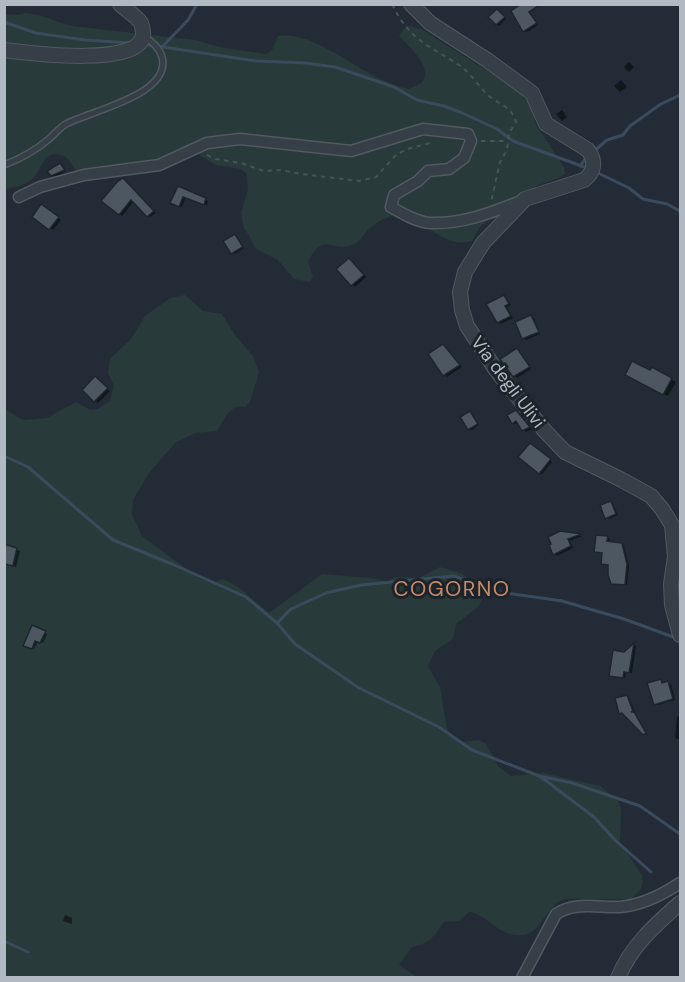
<svg xmlns="http://www.w3.org/2000/svg" width="685" height="982" font-family="'DM Sans',sans-serif">
	<style>
		.green { fill: #283a39 }
		.shadow { fill: #0007 }
		.lines { fill: none; stroke-linecap: round; stroke-linejoin: round }
		.stream { stroke: #3a4b5d; stroke-width: 3 }
		.building { fill: #4c5761; stroke: #1e252d; stroke-width: 1.5 }
		.service-casing { stroke: #515961; stroke-width: 8 }
		.minor-casing { stroke: #515961; stroke-width: 13 }
		.tertiary-casing { stroke: #515961; stroke-width: 16 }
		.path { stroke: #455557; stroke-width: 2; stroke-dasharray: 4.5 4.5; stroke-linecap: butt }
		.service { stroke: #363e47; stroke-width: 5 }
		.minor { stroke: #363e47; stroke-width: 10 }
		.tertiary { stroke: #363e47; stroke-width: 14 }
		.labels { text-anchor: middle; dominant-baseline: central; stroke-width: 6; stroke-linejoin: round; paint-order: stroke }
		.street-label { font-size: 18px; fill: #b1b9c3; stroke: #1c232b }
		.quarter-label { font-size: 21px; letter-spacing: 1.5px; fill: #c78b68; stroke: #1c232b }
	</style>
	<rect width="100%" height="100%" fill="#232c36"/>
	<g class="green">
		<path d="M25,13C42,14 56,22 72,26L195,40L224,48L266,54L272,50L278,36C319,30 366,82 409,89C412,87 419,85 422,82C434,67 408,46 399,36L406,26L421,29L516,89L530,104L536,125L564,167L565,174L558,178L536,186L515,197L479,228L472,241C451,247 440,234 423,226C414,222 404,219 395,215C384,218 374,223 366,232C362,237 359,243 352,245C334,253 323,230 308,262L313,276L310,282L294,279L278,260L256,249L249,235L244,229L241,213L248,190L247,174L241,169L216,165L188,148L161,158L76,171C71,163 67,154 56,154C42,154 41,173 31,180C24,186 13,188 5,189L4,14L18,15Z"/>
		<path d="M185,295L203,311L222,314L235,335L253,356L259,372L250,402L245,407C229,404 225,419 217,431L196,433L176,442L149,473L133,500L132,514L142,536L200,579L216,582L223,579L238,587L269,613L322,574L372,578L388,582L395,577L419,578L440,567C468,575 468,574 482,599L479,606L456,624L453,639L435,651L428,666L440,687L448,734L462,742L479,740L486,744L498,766L511,776L543,773L600,786L618,801L621,809L620,842L642,875L643,882L641,889L631,899C615,899 599,899 584,899C578,899 570,898 565,899C546,904 543,932 523,935C496,937 489,914 469,912L459,921L444,922C433,937 431,943 412,947L399,965L417,977H5L4,409L23,420L47,418L76,402L90,410L98,409L110,401L114,386L108,373L110,359L131,339L145,316L170,298Z"/>
	</g>
	<g class="shadow">
		<path d="M528,9L538,25L527,32L524,31Z"/>
		<path d="M500,13L506,19L499,26L497,24Z"/>
		<path d="M629,62L634,67L629,72L624,67Z"/>
		<path d="M621,80L627,87L620,92L614,86Z"/>
		<path d="M562,110L567,117L562,121L556,114Z"/>
		<path d="M60,164L66,171L55,177L52,175Z"/>
		<path d="M126,182L156,213L150,217L134,201L122,216L103,201Z"/>
		<path d="M178,188L208,201L207,205L186,197L182,207L172,202Z"/>
		<path d="M41,206L61,220L53,230L34,217Z"/>
		<path d="M235,236L244,248L235,254L232,252Z"/>
		<path d="M352,261L366,277L355,287L338,269Z"/>
		<path d="M504,296L511,305L507,307L513,318L501,324L498,322Z"/>
		<path d="M531,317L534,318L540,334L526,340L523,338Z"/>
		<path d="M444,346L462,367L447,377L430,354Z"/>
		<path d="M517,350L531,369L517,378L502,359Z"/>
		<path d="M652,369L676,382L668,396L627,375L651,372Z"/>
		<path d="M98,379L110,391L98,403L84,390Z"/>
		<path d="M516,411L519,413L532,429L526,432L519,422L516,424L513,423Z"/>
		<path d="M470,413L479,425L472,430L469,429Z"/>
		<path d="M533,446L552,462L542,474L540,473Z"/>
		<path d="M610,503L613,504L618,515L609,519L606,518Z"/>
		<path d="M560,533L582,536L570,541L573,548L557,556L551,546Z"/>
		<path d="M607,538L610,539L609,543L624,546L629,566L627,585L613,583L610,565L602,563L603,553L598,552Z"/>
		<path d="M6,546L20,551L16,567L4,564Z"/>
		<path d="M33,627L47,634L43,643L38,641L34,649L25,645Z"/>
		<path d="M634,645L636,646L632,673L626,672L625,678L613,676L624,653Z"/>
		<path d="M661,681L671,684L675,700L658,705L655,704Z"/>
		<path d="M627,697L629,698L635,712L632,713L636,715L647,735L625,714L621,713Z"/>
		<path d="M677,716L680,717V740L675,738Z"/>
		<path d="M65,915L72,918V924L63,921Z"/>
	</g>
	<g class="lines">
		<g class="stream">
			<path d="M4,22L36,33L85,40L130,43"/>
			<path d="M143,44L256,61L305,63L335,67L394,87L417,100L444,106L460,112L497,129L513,141L587,168"/>
			<path d="M163,46L188,20L197,4"/>
			<path d="M593,152L607,140L623,135L630,126L661,104L680,95"/>
			<path d="M580,166L588,156"/>
			<path d="M596,172L629,188L643,199L667,204L680,211"/>
			<path d="M4,456L28,467L113,540L172,564L246,597L277,623L295,644L359,688L439,727L472,750L539,776L572,783L640,806L680,834"/>
			<path d="M277,623L291,609L326,593L361,585L454,576L493,591L562,601L624,619L676,638"/>
			<path d="M541,777L594,817L615,840L651,872"/>
			<path d="M4,941L28,952"/>
		</g>
	</g>
	<g class="building">
		<path d="M521,4H541L529,12L537,23L523,32L511,11Z"/>
		<path d="M497,9L505,17L496,25L488,17Z"/>
		<path d="M60,163L65,170L51,176L47,171Z"/>
		<path d="M123,178L154,211L147,217L131,200L119,215L101,201L117,182Z"/>
		<path d="M178,186L206,198L204,205L183,197L179,207L170,203Z"/>
		<path d="M41,204L59,217L49,230L32,217Z"/>
		<path d="M235,234L243,247L231,254L223,241Z"/>
		<path d="M349,258L364,275L351,286L336,269Z"/>
		<path d="M504,295L509,304L505,306L511,316L497,323L486,304Z"/>
		<path d="M531,315L539,332L522,339L515,322Z"/>
		<path d="M443,344L460,365L443,376L428,354Z"/>
		<path d="M517,348L530,367L513,377L500,359Z"/>
		<path d="M632,361L650,370L652,367L672,378L663,395L625,375Z"/>
		<path d="M95,376L108,388L94,402L82,390Z"/>
		<path d="M516,410L530,427L522,431L516,421L512,424L507,415Z"/>
		<path d="M470,411L478,424L468,430L460,417Z"/>
		<path d="M530,443L551,459L539,474L518,457Z"/>
		<path d="M611,501L616,514L605,519L600,505Z"/>
		<path d="M560,531L582,534L568,539L571,546L553,555L549,545L551,544L548,537Z"/>
		<path d="M596,535L608,536L607,541L622,543L627,564L625,585L611,584L608,575V565L601,564L602,553L594,552Z"/>
		<path d="M4,544L17,548L13,566L4,564Z"/>
		<path d="M32,625L46,631L40,643L35,641L32,649L23,646Z"/>
		<path d="M634,643L629,673L624,672L623,678L609,676L613,650L624,652Z"/>
		<path d="M661,679L662,683L668,681L673,699L654,705L647,683Z"/>
		<path d="M627,695L633,711L631,712H634L646,733L643,735L622,713L619,714L615,698Z"/>
	</g>
	<g class="lines">
		<defs>
			<path id="service" d="M4,165C20,159 36,150 49,139C55,134 59,128 66,124C90,111 172,95 162,57C160,49 152,41 144,37"/>
			<g id="minor">
				<path d="M19,197L40,187L84,175L159,165L207,143L240,139L351,151L423,129L468,134L471,141L464,158L449,169L428,171L418,181L394,195L391,207C403,214 417,222 430,223C464,224 490,213 521,201"/>
				<path d="M522,978L556,914C576,901 598,908 620,907C642,905 662,895 680,883"/>
			</g>
			<g id="tertiary">
				<path d="M411,4L430,23L487,60L532,93L546,124L588,150C596,161 595,172 584,180L525,199L483,243L465,272L460,292L462,310L467,326L496,370L544,430L565,452L622,480L651,496L662,509L672,525L675,557L671,584L672,605L680,635"/>
				<path d="M4,50C27,53 149,69 143,31C142,28 142,25 141,23C136,16 126,10 120,4"/>
				<path d="M618,978C631,946 655,925 680,903"/>
			</g>
		</defs>
		<use href="#service" class="service-casing"/>
		<use href="#minor" class="minor-casing"/>
		<use href="#tertiary" class="tertiary-casing"/>
		<g class="path">
			<path d="M392,4C410,41 427,44 459,65C470,72 478,86 488,95C500,106 511,105 516,122L509,133L507,150L500,162L491,202"/>
			<path d="M481,141H508"/>
			<path d="M207,155L216,159L241,163L264,171L281,170L301,174L359,181L376,177L396,155L407,149L434,142"/>
		</g>
		<use href="#service" class="service"/>
		<use href="#minor" class="minor"/>
		<use href="#tertiary" class="tertiary"/>
	</g>
	<g class="labels">
		<g class="street-label">
			<text transform="translate(508 382) rotate(53)">Via degli Ulivi</text>
		</g>
		<g class="quarter-label">
			<text x="452" y="589">COGORNO</text>
		</g>
	</g>
	<rect width="685" height="982" fill="none" stroke="#b1b9c3" stroke-width="12"/>
</svg>
